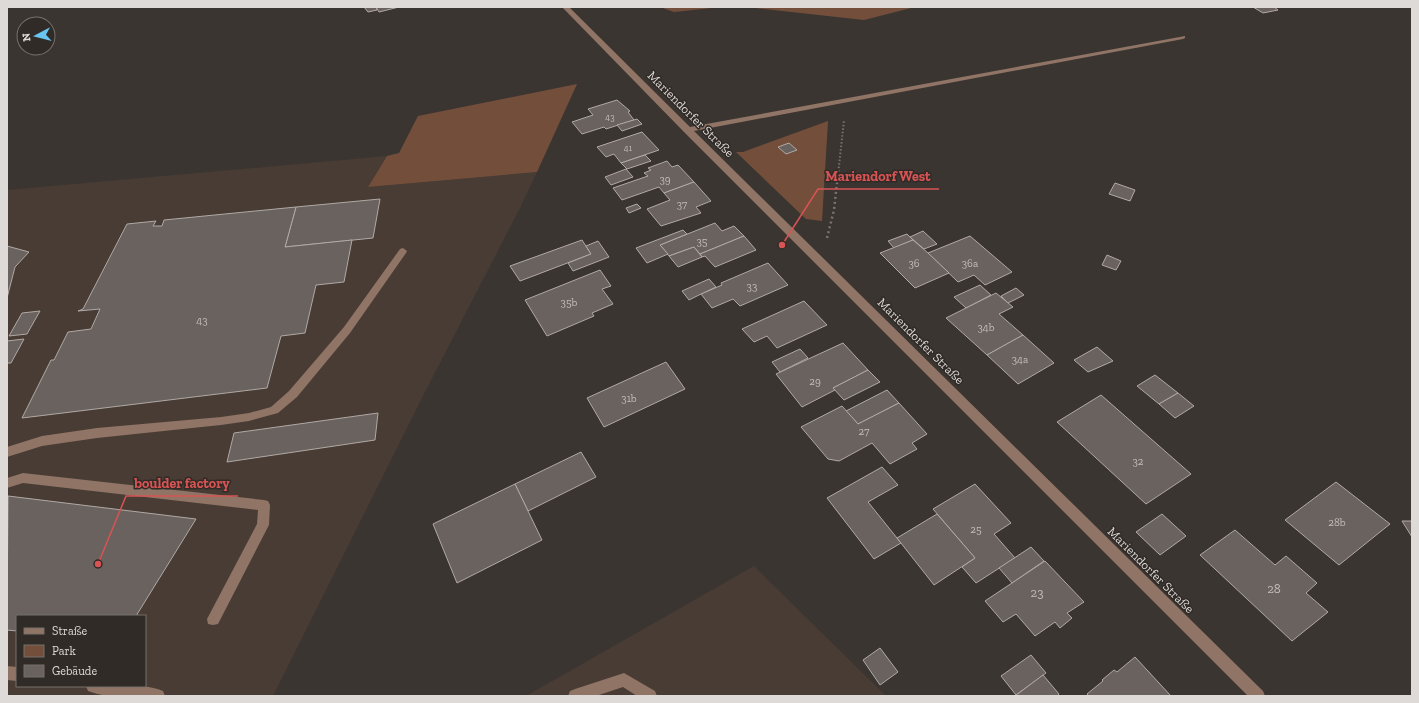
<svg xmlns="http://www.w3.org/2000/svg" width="1419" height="703" font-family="'Zilla Slab',serif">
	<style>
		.built { fill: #483c35; fill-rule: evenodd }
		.green { fill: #734f3b }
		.building { fill: #69625e; stroke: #b1a9a5 }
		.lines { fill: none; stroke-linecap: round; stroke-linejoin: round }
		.path-far1 { stroke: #797370; stroke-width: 2; stroke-dasharray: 1.5 2; stroke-linecap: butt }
		.path { stroke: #797370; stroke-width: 2.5; stroke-dasharray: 2 3; stroke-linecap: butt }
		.minor { fill: #907465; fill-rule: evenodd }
		.labels { text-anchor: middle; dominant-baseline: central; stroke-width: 3; stroke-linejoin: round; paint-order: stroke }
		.far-number-label { font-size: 9px; fill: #c1bcb9 }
		.number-label { font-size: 11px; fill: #c1bcb9 }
		.street-label { font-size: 13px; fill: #dedad7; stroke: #312b27 }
		.near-number-label { font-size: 13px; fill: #c1bcb9 }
		.leader { fill: none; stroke: #d85454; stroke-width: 1.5 }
		.callout-dot { fill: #d85454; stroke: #312b27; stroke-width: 1.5 }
		.callout-label { font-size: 14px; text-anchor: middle; font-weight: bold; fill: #d85454; stroke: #312b27; stroke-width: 3; stroke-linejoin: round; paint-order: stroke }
	</style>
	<rect width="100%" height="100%" fill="#3b3531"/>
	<g class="built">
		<path d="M387,156L368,187L537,172L521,206L424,394L273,696H7V190ZM17,616H145V686H17Z"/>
		<path d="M754,566L886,696H526Z"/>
	</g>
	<g class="green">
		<path d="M660,7H721L674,12Z"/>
		<path d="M747,7H915L864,20Z"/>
		<path d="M577,84L537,172L368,187L387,156L399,153L418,116Z"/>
		<path d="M828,121L822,221L806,219L736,152H743Z"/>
	</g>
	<g class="building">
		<path d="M364,7H376L377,10L368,12Z"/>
		<path d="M376,7H399L379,12Z"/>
		<path d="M1253,7H1274L1278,10L1263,13Z"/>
		<path d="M617,100L630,111L628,112L634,120L606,129L604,127L582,134L572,122L593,115L588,109Z"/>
		<path d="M637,119L642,124L622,131L617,125Z"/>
		<path d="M642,132L659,150L621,163L614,154L606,157L597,147Z"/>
		<path d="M789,143L797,150L786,154L778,147Z"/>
		<path d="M645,155L651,161L627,169L621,163Z"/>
		<path d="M667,161L672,167L678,165L694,182L664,193L659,187L622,200L613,188L648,176L644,173L651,170L648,168Z"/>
		<path d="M626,169L633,177L611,185L605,177Z"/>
		<path d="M694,182L711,201L696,207L701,213L661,226L647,209L670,200L664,193Z"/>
		<path d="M1115,183L1135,190L1130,201L1109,194Z"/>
		<path d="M380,199L373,238L285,247L296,207Z"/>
		<path d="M637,204L641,208L629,213L626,208Z"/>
		<path d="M296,207L285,247L352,240L344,282L316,285L305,333L281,336L267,388L22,418L51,360H54L68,332L91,329L100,309L78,311L83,309L127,224L156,221L153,226H162L164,220Z"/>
		<path d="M715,223L722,231L734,226L744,236L700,254L694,247L669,256L660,245Z"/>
		<path d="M683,230L687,234L660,245L668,254L647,263L636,248Z"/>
		<path d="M923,231L937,244L924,249L910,237Z"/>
		<path d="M907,234L913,240L894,248L888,241Z"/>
		<path d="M744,236L756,250L715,267L705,256L702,257L700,254Z"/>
		<path d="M970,236L1012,272L985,285L974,275L958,282L928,253Z"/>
		<path d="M582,240L591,254L520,281L510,266Z"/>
		<path d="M913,240L928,253L949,273L915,288L880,253Z"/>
		<path d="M598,241L609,257L573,271L568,263L591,254L586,246Z"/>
		<path d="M7,246L29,252L15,267L7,298Z"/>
		<path d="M694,247L702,257L678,267L669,256Z"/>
		<path d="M1107,255L1121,261L1116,270L1102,265Z"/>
		<path d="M768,263L788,285L740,306L733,299L712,308L701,294L722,285L721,283Z"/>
		<path d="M600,270L611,286L602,289L613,304L592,313L594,316L547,336L525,300Z"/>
		<path d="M709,279L716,287L701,294L689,300L682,291Z"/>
		<path d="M980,285L991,295L966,308L954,297Z"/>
		<path d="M1016,288L1024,295L1008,303L1001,296Z"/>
		<path d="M996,293L1013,307L999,314L1023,335L987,355L946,318Z"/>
		<path d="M804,301L827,325L777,348L767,336L754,342L742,329Z"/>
		<path d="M40,311L27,334L9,336L22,313Z"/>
		<path d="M1023,335L1054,363L1018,384L987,355Z"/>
		<path d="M24,339L11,363H7V341Z"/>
		<path d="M843,343L868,370L833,388L835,390L802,407L776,374Z"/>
		<path d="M1097,347L1113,361L1088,372L1074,360Z"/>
		<path d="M800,349L808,358L780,372L772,362Z"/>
		<path d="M666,362L685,389L604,427L587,398Z"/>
		<path d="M868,370L880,382L844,400L833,388Z"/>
		<path d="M1155,375L1178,393L1159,404L1137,386Z"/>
		<path d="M887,390L899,403L858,424L846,411Z"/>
		<path d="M1178,393L1194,406L1175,418L1159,404Z"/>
		<path d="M1101,395L1191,474L1146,504L1057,422Z"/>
		<path d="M899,403L927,434L912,443L917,449L890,464L872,443L839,461L828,459L801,427L842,406L858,424Z"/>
		<path d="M378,413L375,440L227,462L234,433Z"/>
		<path d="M581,452L596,477L528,511L515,484Z"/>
		<path d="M882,467L898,485L868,502L901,543L874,559L827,498Z"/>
		<path d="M1336,482L1390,524L1339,565L1285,520Z"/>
		<path d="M515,484L542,540L457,583L433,524Z"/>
		<path d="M975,484L1011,523L994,534L1015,558L976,583L962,567L975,558L933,509Z"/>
		<path d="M8,496L196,519L136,616H17V631L7,630Z"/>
		<path d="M937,514L975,558L934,585L897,538Z"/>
		<path d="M1162,514L1186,536L1160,555L1136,532Z"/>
		<path d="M1402,521H1412V537Z"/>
		<path d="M1235,530L1275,565L1286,556L1317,583L1306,593L1328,612L1292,641L1200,555Z"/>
		<path d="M1031,547L1044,561L1012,583L999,568Z"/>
		<path d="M1045,561L1084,602L1067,613L1072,618L1060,628L1055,622L1035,636L1016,614L1003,622L985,601Z"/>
		<path d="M880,648L898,672L880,685L863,660Z"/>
		<path d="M1031,655L1046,673L1016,695L1001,676Z"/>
		<path d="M1135,657L1171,696H1089L1087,694L1103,681L1102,680L1114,670L1117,672Z"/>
		<path d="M1043,675L1059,694L1057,696H1015Z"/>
	</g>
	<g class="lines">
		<path class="path-far1" d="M838,175L844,120"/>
		<path class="path" d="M827,238L834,210L838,174"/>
		<g class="minor">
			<path d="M562,7H569L690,127L1185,36V38L1183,39L694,131L1263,691L1265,696H1248L684,132Z"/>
			<path d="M403,248L407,251L406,253L350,333L297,397L278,413L249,421L221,425L97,438L42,446L7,457V447L42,436L97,428L221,417L249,413L271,407L289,391L344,327L400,249Z"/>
			<path d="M23,473L264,500L268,501L270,505L269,525L218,624L213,625L208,624L207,619L257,524L258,510L23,483L7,488V478Z"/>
			<path d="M7,666L17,667V681L7,680Z"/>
			<path d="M624,673L655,691L657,696H637L623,687L596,696H568L570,691L575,689Z"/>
			<path d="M86,686C110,686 140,682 163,691L165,696C141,696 111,700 88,691Z"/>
		</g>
	</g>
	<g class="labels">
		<g class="far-number-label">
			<text x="610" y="117">43</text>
			<text x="628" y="148">41</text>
		</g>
		<g class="number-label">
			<text x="665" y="179">39</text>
			<text x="682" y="204">37</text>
			<text x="702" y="241">35</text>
			<text x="914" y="263">36</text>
			<text x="970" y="263">36a</text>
			<text x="752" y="286">33</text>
			<text x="569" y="302">35b</text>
			<text x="202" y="320">43</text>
			<text x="986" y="327">34b</text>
			<text x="1020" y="359">34a</text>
			<text x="815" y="381">29</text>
			<text x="629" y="398">31b</text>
			<text x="864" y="431">27</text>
			<text x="1138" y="461">32</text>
			<text x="1337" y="522">28b</text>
			<text x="976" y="529">25</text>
		</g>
		<g class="street-label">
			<text transform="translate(691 114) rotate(45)">Mariendorfer Straße</text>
			<text transform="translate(921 341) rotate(45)">Mariendorfer Straße</text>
			<text transform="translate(1151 570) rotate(45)">Mariendorfer Straße</text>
		</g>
		<g class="near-number-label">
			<text x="1274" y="588">28</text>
			<text x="1037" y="592">23</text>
		</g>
	</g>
	<path class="leader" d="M782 245L818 189H939M98 564L126 496H238"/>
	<g class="callout-dot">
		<circle cx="782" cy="245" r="4"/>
		<circle cx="98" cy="564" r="4"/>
	</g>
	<g class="callout-label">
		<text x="878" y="181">Mariendorf West</text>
		<text x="182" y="488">boulder factory</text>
	</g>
	<rect width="1419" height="703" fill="none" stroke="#dedad7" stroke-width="16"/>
	<rect x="16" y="615" width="130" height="72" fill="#312b27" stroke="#76716d"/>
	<rect x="24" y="628" width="20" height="6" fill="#907465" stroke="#76716d"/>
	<text x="52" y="635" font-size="12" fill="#dedad7">Straße</text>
	<rect x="24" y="645" width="20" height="12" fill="#734f3b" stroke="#76716d"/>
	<text x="52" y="655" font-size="12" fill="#dedad7">Park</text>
	<rect x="24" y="665" width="20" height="12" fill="#69625e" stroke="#76716d"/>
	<text x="52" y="675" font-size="12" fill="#dedad7">Gebäude</text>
	<g transform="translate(36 36) rotate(263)"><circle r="19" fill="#312b27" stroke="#76716d"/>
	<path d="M0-3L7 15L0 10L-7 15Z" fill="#68c4f0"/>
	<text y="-6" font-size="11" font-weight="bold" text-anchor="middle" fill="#dedad7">N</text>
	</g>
</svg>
